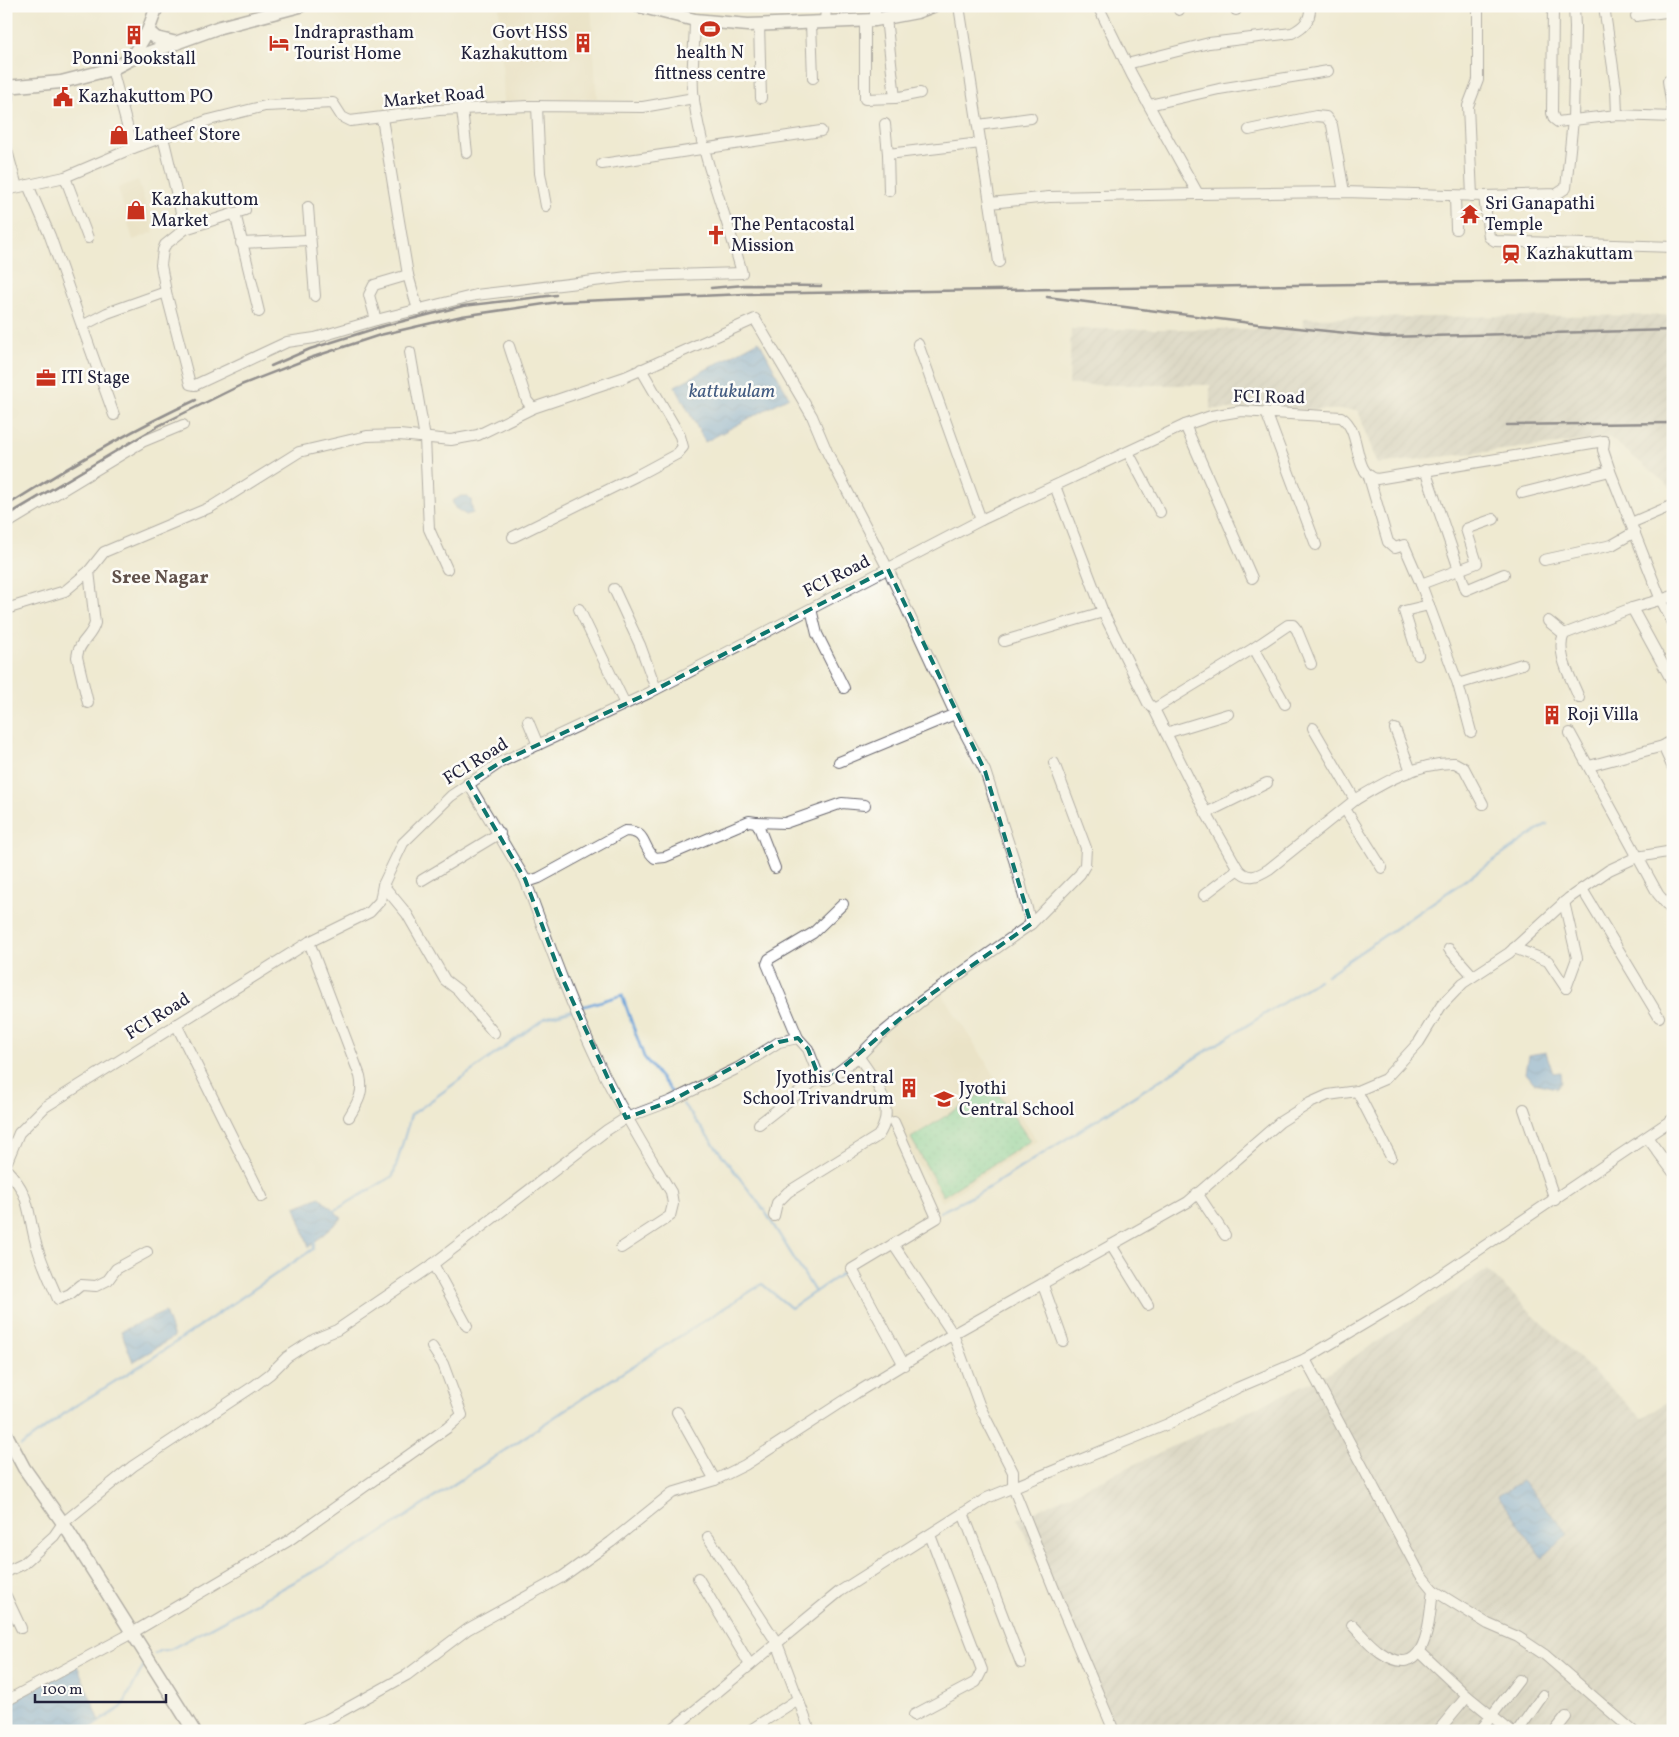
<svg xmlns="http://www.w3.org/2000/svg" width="1679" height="1737" font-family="Vollkorn,serif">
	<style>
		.built { fill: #e5dbba }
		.industrial { fill: url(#industrial-furrows) }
		.park { fill: url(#park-dots); stroke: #4e7b6b }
		.water { fill: url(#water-waves); stroke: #46628a }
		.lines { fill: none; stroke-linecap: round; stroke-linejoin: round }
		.stream { stroke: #6ba2d9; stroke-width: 2.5 }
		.minor-casing { stroke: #6a6870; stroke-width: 12 }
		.major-casing { stroke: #6a6870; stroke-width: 15 }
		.minor { stroke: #fff; stroke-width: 10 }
		.major { stroke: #fff; stroke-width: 12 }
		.rail { stroke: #22223b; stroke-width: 2.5 }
		.marked { fill: none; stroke: #0f766e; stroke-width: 4; stroke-dasharray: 10 6; stroke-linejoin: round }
		.labels { text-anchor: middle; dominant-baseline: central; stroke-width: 5; stroke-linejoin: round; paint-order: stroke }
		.poi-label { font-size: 18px; fill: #22223b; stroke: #fdfcf7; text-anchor: start }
		.street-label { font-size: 18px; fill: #22223b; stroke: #fdfcf7 }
		.water-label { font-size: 19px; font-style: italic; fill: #435c82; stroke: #fdfcf7 }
		.neighbourhood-label { font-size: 19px; font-weight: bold; fill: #60514b; stroke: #fdfcf7 }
	</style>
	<defs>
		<pattern id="industrial-furrows" width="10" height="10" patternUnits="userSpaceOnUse" patternTransform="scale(1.25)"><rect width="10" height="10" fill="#c7c5b8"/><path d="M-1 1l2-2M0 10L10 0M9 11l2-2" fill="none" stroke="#aba99f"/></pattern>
		<pattern id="park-dots" width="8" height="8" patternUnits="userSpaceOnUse" patternTransform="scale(1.25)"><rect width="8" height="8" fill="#79d49b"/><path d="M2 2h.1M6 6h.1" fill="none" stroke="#68b686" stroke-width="1.8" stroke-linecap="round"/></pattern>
		<pattern id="water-waves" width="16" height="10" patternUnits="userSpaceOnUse" patternTransform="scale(1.25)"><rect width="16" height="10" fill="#6ba2d9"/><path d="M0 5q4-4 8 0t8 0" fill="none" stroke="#5884b1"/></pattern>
	</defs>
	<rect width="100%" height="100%" fill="#fdfcf7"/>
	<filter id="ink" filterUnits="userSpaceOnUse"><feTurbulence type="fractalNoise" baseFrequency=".02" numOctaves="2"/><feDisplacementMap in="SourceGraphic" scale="10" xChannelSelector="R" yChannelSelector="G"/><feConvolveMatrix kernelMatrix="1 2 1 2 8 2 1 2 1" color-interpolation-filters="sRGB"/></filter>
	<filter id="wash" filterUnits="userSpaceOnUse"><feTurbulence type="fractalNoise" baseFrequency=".0096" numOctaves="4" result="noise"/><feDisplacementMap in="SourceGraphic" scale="20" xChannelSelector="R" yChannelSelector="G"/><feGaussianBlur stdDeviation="1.12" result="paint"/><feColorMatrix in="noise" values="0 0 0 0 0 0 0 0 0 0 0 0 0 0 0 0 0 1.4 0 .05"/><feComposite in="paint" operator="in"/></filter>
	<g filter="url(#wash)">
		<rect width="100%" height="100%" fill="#efead1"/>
		<g class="built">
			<path d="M499,6H591L597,98L504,102Z"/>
			<path d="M138,180L154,232L133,240L118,188Z"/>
			<path d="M940,991L1037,1141L942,1202L852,1056Z"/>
		</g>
		<g class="industrial">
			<path d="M1673,315V489L1610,438L1377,464L1358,410L1210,409V385H1069L1071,329H1301L1305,318Z"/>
			<path d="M1487,1270L1642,1418L1673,1398V1731H1117L1018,1519L1331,1372Z"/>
		</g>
		<path class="park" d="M993,1086L1030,1141L943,1196L911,1138Z"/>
		<g class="water">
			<path d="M759,341L789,397L705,442L675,386Z"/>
			<path d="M461,496H467L471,500L473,513L466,515L455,508L452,501Z"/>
			<path d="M1546,1052L1553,1073L1560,1072L1561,1082L1556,1088L1534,1083L1526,1073L1529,1055Z"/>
			<path d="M320,1197L342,1218L309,1247L295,1207Z"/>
			<path d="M165,1312L174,1337L133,1362L121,1331Z"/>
			<path d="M1522,1481L1568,1534L1542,1558L1498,1496Z"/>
			<path d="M77,1665L100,1721L85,1731H6V1705Z"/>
		</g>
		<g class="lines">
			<g class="stream">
				<path d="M1327,975L1547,824"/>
				<path d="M578,1008L622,995L644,1057L672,1092"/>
				<path d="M683,1104L764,1210L815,1292"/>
				<path d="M332,1212L393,1176L411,1115L545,1018L573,1010"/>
				<path d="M940,1212L985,1190L1319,980"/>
				<path d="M21,1446L72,1408L151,1359L313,1249L315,1241"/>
				<path d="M6,1457L8,1455"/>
				<path d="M155,1654L160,1651L171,1649L366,1543L592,1392L762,1284L791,1308L850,1268"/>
				<path d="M85,1731L122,1707L145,1663"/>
			</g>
		</g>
	</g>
	<g filter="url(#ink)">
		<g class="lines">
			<defs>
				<g id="minor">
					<path d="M875,6V20"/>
					<path d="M959,6L990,203L1049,197L1198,194"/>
					<path d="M1098,6L1132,75L1198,194L1344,192L1484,196L1557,194L1566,188L1573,120L1617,115L1673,117"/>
					<path d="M1179,6V10"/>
					<path d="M1236,6V10"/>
					<path d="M1553,6L1552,113L1554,119L1558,122L1573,120L1575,27L1574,6"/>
					<path d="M1604,6L1616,88L1617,115"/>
					<path d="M1636,16L1673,11"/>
					<path d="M886,18L895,98"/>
					<path d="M865,21V99L895,98L920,93"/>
					<path d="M811,23L813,78"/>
					<path d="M825,23L826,6"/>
					<path d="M759,24L761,98"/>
					<path d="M1127,64L1209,43L1292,33C1304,27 1311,20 1310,6"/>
					<path d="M112,69L133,148"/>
					<path d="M1668,81L1673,114"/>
					<path d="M1149,105L1219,89L1328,71"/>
					<path d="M537,106L540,173L546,206"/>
					<path d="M462,109L467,153"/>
					<path d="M6,112L9,88"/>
					<path d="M382,118L408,275L418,310"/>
					<path d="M885,124L888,154"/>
					<path d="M978,125L1031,118"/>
					<path d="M1249,130L1316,116L1326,117L1332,125L1344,192"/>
					<path d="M163,137L185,229"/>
					<path d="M6,147L17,187"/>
					<path d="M602,164L821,131"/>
					<path d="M65,177L88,238"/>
					<path d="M28,185L50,236L82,326L107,313L166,292"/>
					<path d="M6,190L65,177L133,148L209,120L265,106L333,103L342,117L350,121L439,110L529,106L643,107L694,98"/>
					<path d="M889,191L888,154L981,143"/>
					<path d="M1455,196L1456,229"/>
					<path d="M1472,196L1468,106L1478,80V11"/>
					<path d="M1484,196L1489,237L1495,241L1673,247"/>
					<path d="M990,203L999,262"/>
					<path d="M308,207L315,296"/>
					<path d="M245,210L185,229L165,245L163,250L161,265L166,292L190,384L195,385L287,342L315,338L376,320L476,295L636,276L742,273C727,216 702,159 694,100C690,75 695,46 695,20"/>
					<path d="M235,213L259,312"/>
					<path d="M241,243L309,240"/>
					<path d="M376,320L369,295L374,285L408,275"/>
					<path d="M82,326L114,415"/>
					<path d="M918,344L981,520"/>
					<path d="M509,346L527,401L533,408L625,377L755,319L812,416L828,454L888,569L958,720L985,771L1015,863L1031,924"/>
					<path d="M410,352L425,438L429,529L447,569"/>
					<path d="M1266,412L1316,545"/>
					<path d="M1185,425L1252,578"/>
					<path d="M1128,452L1160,512"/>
					<path d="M1425,470L1466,590L1504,574"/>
					<path d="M1369,477L1388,542L1395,548L1404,545L1421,584"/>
					<path d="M1055,486L1103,612L1148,703L1154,709L1206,813L1238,869C1248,881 1258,876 1269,869L1355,800L1313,728"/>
					<path d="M1522,493L1610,471"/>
					<path d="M1631,523L1673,505"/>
					<path d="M6,524L142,442L183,425"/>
					<path d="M513,537L636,476L677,454L683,447L680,436L641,369"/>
					<path d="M1544,560L1612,545L1635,532"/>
					<path d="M614,589L640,645L656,689"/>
					<path d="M1632,608L1673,683"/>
					<path d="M6,609L65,591L89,571L104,552L211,507L299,452L367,436L399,435L451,440L478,435L533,408"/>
					<path d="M579,609L625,704"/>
					<path d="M811,609L817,634L844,688"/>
					<path d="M1548,621L1564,634"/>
					<path d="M1004,641L1103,612"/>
					<path d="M1254,648L1285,704"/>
					<path d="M1418,655L1404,611L1429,605"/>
					<path d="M1458,684L1522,664"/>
					<path d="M1579,698C1572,679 1555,654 1564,634L1632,608L1673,596"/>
					<path d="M88,703L77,657C78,642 92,637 95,623L89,571"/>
					<path d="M1154,709L1254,648L1288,625H1293L1297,630L1311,664"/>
					<path d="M528,721L538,745"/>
					<path d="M1395,729L1411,771"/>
					<path d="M1471,732L1458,684L1421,584L1477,563L1466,529L1494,519"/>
					<path d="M1166,733L1228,714"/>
					<path d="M1570,733L1658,894L1673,912"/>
					<path d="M1663,746L1673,768"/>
					<path d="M839,762L955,714"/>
					<path d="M1589,766L1663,746L1673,740"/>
					<path d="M468,783L525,879L530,881L539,878L625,831C648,831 641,847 655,858L665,857L749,821L756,822L759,827L775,868"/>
					<path d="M1355,800C1385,782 1418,762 1455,763L1464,768L1483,804"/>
					<path d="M1345,809L1382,868"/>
					<path d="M1206,813L1267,783"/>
					<path d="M756,822L785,823L842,803L865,805"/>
					<path d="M525,879C548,942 571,1006 600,1066C621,1110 646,1150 671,1192L673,1204L670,1216L621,1248"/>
					<path d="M422,880L500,833"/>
					<path d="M383,885L407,914L445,980L458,990L494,1033"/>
					<path d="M1582,889L1659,1017"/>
					<path d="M1204,895L1238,869"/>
					<path d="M1564,902L1577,958L1566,988"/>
					<path d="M309,942L360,1076C364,1093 358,1102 349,1117"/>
					<path d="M1514,948L1548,961L1566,988"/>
					<path d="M1449,949L1473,976"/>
					<path d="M176,1024L262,1197"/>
					<path d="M798,1038L767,964L769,959L813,933L843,904"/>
					<path d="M1357,1091L1391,1157"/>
					<path d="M1524,1109L1555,1200"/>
					<path d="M894,1122L937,1218L852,1269L904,1365"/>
					<path d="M759,1124L819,1077"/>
					<path d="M1647,1137L1673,1172"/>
					<path d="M6,1164L19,1133L45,1107L309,942L370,912L380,901L383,885L403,843L451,796L501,762L649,693L981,520L1185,425L1211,416L1241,411L1341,417C1363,431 1351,473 1377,479L1604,441L1603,450L1610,471L1661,600L1673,623"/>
					<path d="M6,1169C29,1193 27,1206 34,1236C39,1258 49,1278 58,1299L70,1294L81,1285L96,1286L108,1280L116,1269L147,1252"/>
					<path d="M1197,1193L1225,1235"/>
					<path d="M774,1216L777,1203L788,1192L878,1136C898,1108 875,1080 858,1056"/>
					<path d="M893,1244L953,1334L980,1407L1013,1472V1487L1060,1604L1114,1731"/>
					<path d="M1111,1245L1148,1305"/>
					<path d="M433,1264L467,1326"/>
					<path d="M1043,1285L1063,1341"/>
					<path d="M1305,1359L1420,1574L1433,1590C1429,1619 1428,1685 1380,1652C1370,1645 1361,1634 1352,1625"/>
					<path d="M677,1412L715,1480"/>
					<path d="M963,1513L1021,1663"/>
					<path d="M708,1537L777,1643L810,1731"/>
					<path d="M6,1572L23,1564L54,1536L63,1523L133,1466L254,1386L270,1374L287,1357L315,1339L337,1330L428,1268L607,1130L626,1118L671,1101L738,1068L779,1042L798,1038L808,1049L819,1077L824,1080L829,1079L859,1056L880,1035L920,1002L1031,924L1080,874L1085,865L1086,848L1054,763"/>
					<path d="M698,1578L750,1665"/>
					<path d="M1433,1590L1488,1624L1518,1637L1545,1655L1633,1731"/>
					<path d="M6,1596L21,1628"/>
					<path d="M1420,1652L1467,1696L1510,1731"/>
					<path d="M6,1701L132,1633L288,1541L447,1428L462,1415L443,1364L432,1347"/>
					<path d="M914,1715L976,1682L982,1670L930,1535"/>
					<path d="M298,1731L326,1720L407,1675L468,1629L562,1577L611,1542L672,1493L715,1480L745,1465L856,1393L953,1334L1188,1202L1280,1122L1310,1103L1328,1095L1357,1091L1385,1079L1419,1042L1441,1006L1463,983L1509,953L1569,898L1609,870L1637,857L1673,851"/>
					<path d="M670,1731L839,1592L987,1498L1168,1424L1237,1388L1305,1359L1406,1299L1673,1119"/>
					<path d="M749,1731L798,1699"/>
					<path d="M1438,1731L1467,1696"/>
					<path d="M1480,1731L1519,1680"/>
					<path d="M1518,1731L1543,1695"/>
					<path d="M1555,1731L1566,1717"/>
				</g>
				<g id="major">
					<path d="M639,6L695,20L748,25L875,20L917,12L933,6"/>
					<path d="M148,31L156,38L177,43"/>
					<path d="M131,59L148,31L157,6"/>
					<path d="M6,87L61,82L112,69L131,59L220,27L300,6"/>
					<path d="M6,1434L24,1468L63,1523L194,1731"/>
				</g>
			</defs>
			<use href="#minor" class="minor-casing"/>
			<use href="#major" class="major-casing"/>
			<use href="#minor" class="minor"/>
			<use href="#major" class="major"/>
			<g class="rail">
				<path d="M711,288L744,285L821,286"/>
				<path d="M1047,297L1258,324L1385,337L1673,330"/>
				<path d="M271,366L310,349L380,327L463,306L556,295"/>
				<path d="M1507,425L1673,423"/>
				<path d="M6,506C68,467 130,430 196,400"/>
				<path d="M6,516L160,425L241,385L310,358L380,335L462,316L558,302L745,294L1673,279"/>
			</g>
		</g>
	</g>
	<path d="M0 0H1679V1737H0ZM888,569L985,771L1031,924L920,1002L829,1079L819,1077L808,1049L798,1038L779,1042L671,1101L626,1118L559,971L525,879L468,783L501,762L649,693Z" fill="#efead1" fill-opacity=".55" fill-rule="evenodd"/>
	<path class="marked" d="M888,569L985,771L1031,924L920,1002L829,1079L819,1077L808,1049L798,1038L779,1042L671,1101L626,1118L559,971L525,879L468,783L501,762L649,693Z"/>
	<defs>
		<symbol id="stadium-bare" viewBox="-9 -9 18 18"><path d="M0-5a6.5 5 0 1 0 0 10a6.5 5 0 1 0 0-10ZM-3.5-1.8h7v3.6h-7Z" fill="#c8321e" stroke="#fdfcf7" stroke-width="2.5" paint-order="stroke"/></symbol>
		<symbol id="building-bare" viewBox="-9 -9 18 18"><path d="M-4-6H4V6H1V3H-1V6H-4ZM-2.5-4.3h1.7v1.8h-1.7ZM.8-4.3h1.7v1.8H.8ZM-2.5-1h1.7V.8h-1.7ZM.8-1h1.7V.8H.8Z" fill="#c8321e" stroke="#fdfcf7" stroke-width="2.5" paint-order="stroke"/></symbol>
		<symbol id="hotel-bare" viewBox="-9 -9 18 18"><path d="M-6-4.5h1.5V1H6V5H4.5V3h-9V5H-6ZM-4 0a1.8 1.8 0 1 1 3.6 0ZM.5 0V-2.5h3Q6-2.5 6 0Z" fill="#c8321e" stroke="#fdfcf7" stroke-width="2.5" paint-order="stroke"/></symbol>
		<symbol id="civic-bare" viewBox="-9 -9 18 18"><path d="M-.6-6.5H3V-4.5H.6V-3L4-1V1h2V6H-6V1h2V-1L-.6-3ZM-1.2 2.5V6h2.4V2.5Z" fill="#c8321e" stroke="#fdfcf7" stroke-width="2.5" paint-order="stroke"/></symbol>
		<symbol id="shop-bare" viewBox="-9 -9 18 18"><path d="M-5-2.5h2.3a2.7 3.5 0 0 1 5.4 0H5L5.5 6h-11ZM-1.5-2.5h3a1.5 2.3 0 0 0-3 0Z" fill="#c8321e" stroke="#fdfcf7" stroke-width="2.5" paint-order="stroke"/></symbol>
		<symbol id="temple-bare" viewBox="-9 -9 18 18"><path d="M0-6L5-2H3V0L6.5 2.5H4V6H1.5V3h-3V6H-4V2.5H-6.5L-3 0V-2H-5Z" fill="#c8321e" stroke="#fdfcf7" stroke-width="2.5" paint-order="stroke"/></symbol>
		<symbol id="church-bare" viewBox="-9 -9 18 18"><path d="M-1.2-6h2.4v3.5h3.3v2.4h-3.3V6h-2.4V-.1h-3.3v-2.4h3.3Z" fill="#c8321e" stroke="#fdfcf7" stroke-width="2.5" paint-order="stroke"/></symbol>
		<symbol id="station-bare" viewBox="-9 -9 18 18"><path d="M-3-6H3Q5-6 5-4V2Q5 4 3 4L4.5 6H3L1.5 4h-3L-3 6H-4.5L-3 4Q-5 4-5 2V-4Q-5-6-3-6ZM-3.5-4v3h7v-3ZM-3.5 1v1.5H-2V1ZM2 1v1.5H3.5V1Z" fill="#c8321e" stroke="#fdfcf7" stroke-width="2.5" paint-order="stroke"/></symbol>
		<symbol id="office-bare" viewBox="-9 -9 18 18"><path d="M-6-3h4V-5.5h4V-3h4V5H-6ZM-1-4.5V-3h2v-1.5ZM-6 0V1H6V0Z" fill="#c8321e" stroke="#fdfcf7" stroke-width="2.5" paint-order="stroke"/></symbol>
		<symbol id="school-bare" viewBox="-9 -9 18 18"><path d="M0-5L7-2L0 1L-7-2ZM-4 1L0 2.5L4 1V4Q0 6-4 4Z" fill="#c8321e" stroke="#fdfcf7" stroke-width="2.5" paint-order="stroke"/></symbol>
	</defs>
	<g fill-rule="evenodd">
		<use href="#stadium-bare" x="696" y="15" width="28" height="28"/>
		<use href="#building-bare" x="120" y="21" width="28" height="28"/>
		<use href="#hotel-bare" x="265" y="29" width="28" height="28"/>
		<use href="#building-bare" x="569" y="29" width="28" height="28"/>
		<use href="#civic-bare" x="49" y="83" width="28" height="28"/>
		<use href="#shop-bare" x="105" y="121" width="28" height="28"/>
		<use href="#shop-bare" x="122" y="196" width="28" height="28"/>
		<use href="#temple-bare" x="1456" y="200" width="28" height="28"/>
		<use href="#church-bare" x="702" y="221" width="28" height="28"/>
		<use href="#station-bare" x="1497" y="240" width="28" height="28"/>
		<use href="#office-bare" x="32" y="364" width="28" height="28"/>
		<use href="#building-bare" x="1538" y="701" width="28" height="28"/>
		<use href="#building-bare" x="895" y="1074" width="28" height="28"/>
		<use href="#school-bare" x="930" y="1085" width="28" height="28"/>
	</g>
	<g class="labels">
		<g class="poi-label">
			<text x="294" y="33">Indraprastham<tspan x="294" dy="21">Tourist Home</tspan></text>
			<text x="568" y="33" text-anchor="end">Govt HSS<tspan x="568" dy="21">Kazhakuttom</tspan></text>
			<text x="710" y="53" text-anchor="middle">health N<tspan x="710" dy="21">fittness centre</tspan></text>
			<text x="134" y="59" text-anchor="middle">Ponni Bookstall</text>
			<text x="78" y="97">Kazhakuttom PO</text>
			<text x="134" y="135">Latheef Store</text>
			<text x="151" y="200">Kazhakuttom<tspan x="151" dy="21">Market</tspan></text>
			<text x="1485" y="204">Sri Ganapathi<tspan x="1485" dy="21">Temple</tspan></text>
			<text x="731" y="225">The Pentacostal<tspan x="731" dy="21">Mission</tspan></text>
			<text x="1526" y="254">Kazhakuttam</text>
			<text x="61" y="378">ITI Stage</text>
			<text x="1567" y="715">Roji Villa</text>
			<text x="894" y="1078" text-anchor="end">Jyothis Central<tspan x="894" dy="21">School Trivandrum</tspan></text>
			<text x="959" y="1089">Jyothi<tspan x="959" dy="21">Central School</tspan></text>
		</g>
		<g class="street-label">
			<text transform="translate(434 98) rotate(-5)">Market Road</text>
			<text transform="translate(1269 398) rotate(1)">FCI Road</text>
			<text transform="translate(837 577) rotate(-27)">FCI Road</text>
			<text transform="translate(476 762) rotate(-32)">FCI Road</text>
			<text transform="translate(158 1017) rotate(-32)">FCI Road</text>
		</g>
		<g class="water-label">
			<text x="732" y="392">kattukulam</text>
		</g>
		<g class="neighbourhood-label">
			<text x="160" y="578">Sree Nagar</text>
		</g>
	</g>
	<rect width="1679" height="1737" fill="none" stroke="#fdfcf7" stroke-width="25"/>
	<path d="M35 1694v8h131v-8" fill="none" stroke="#22223b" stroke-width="2.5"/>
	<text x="42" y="1694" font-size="15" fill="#22223b" stroke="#fdfcf7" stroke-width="4" paint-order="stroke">100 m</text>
</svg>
